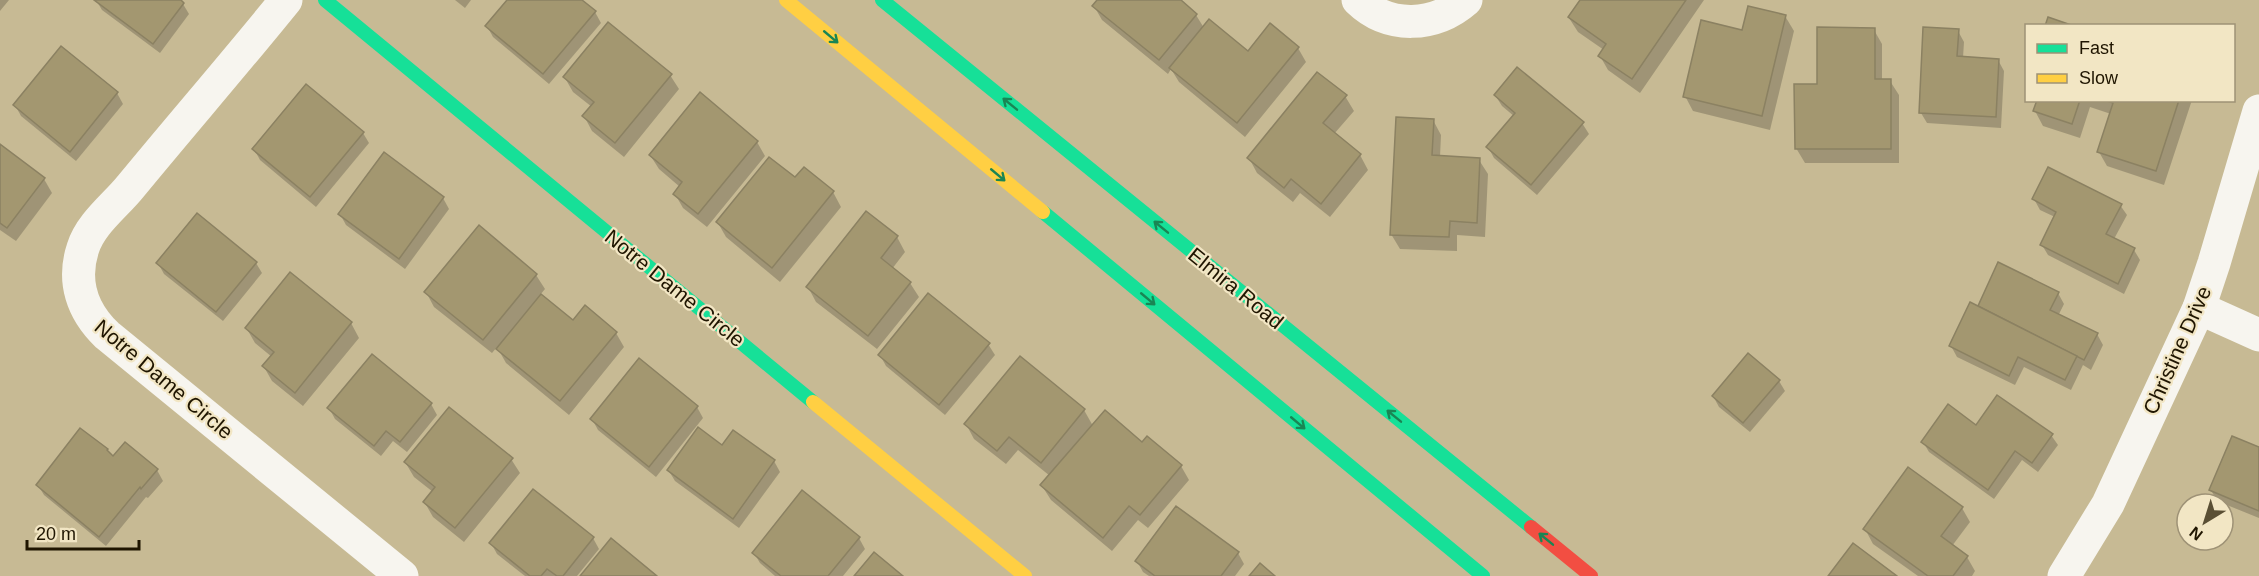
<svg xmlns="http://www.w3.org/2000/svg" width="2259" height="576" font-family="Arial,sans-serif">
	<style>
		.shadow { fill: #0003 }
		.building { fill: #a39770; stroke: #8b8162; stroke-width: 1.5 }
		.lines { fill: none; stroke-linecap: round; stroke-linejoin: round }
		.street { stroke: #f7f5ef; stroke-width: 33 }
		.fast { stroke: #16e098; stroke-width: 14 }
		.slow { stroke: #ffcf43; stroke-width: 14 }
		.jam { stroke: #f24e42; stroke-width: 14 }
		.oneway { stroke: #1a8554 }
		.labels { text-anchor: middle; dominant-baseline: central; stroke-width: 4.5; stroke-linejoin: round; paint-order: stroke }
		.street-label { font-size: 21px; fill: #1f1500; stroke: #f2e6c4 }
	</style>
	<rect width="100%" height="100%" fill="#c7ba94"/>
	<g class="shadow">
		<path d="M0,0H9L0,11Z"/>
		<path d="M96,0H178L183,4L189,14L160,53L102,10Z"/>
		<path d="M455,0H471L465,8Z"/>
		<path d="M509,0H580L595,12L601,23L549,84L493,37L487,26Z"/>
		<path d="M1099,0H1178L1196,15L1204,28L1248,53L1298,48L1306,62L1245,137L1179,82L1171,69L1168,74L1102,20L1094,6Z"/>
		<path d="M1582,0H1704L1640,93L1608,70L1600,56L1604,50L1578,32L1569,18Z"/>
		<path d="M1785,16L1794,31L1770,130L1693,111L1685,96L1743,32Z"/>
		<path d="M1874,30L1882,44V81H1890L1899,95V163H1805L1796,148L1818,86Z"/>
		<path d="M1958,31L1964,42L1963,58L1998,60L2004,71L2001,128L1927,123L1921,113Z"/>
		<path d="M670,75L679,89L624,157L592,131L584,116L592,107L573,92L565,78Z"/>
		<path d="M117,93L123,104L76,161L21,116L15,105Z"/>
		<path d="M1495,95L1582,123L1589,134L1537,195L1494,158L1488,147L1515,117L1502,106Z"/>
		<path d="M1345,96L1354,111L1334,134L1360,155L1368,170L1330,217L1300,193L1293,202L1257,173L1249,158Z"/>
		<path d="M2038,100H2192L2164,185L2107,166L2099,152L2111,114L2090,107L2080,138L2043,126L2035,111Z"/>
		<path d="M1433,120L1441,135L1440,157L1479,160L1488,174L1485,237L1457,235V251L1400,249L1391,234Z"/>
		<path d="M363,133L369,143L316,207L260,160L254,149Z"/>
		<path d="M757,142L765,156L707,227L683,208L675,194L680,187L659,169L650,155Z"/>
		<path d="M0,146L44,179L52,193L16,241L0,230Z"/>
		<path d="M384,154L443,198L449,209L405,269L346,225L340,214Z"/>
		<path d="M795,180L833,192L841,207L780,282L726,237L718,223Z"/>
		<path d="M2034,199L2120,205L2127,215L2114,239L2134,250L2140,260L2124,294L2048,255L2042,245L2055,217L2040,210Z"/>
		<path d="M897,237L905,252L892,269L910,283L919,297L877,349L816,302L808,287Z"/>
		<path d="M158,263H256L262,273L223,321L164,274Z"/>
		<path d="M1999,264L2058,293L2064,304L2058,316L2097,334L2103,345L2091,370L2083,365L2071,390L2024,367L2015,385L1957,357L1951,346L1978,308Z"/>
		<path d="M291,275L351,323L359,338L303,406L272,381L264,367L272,357L255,343L247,329Z"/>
		<path d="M536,275L545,289L540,295L573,322L616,333L624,347L569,415L506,363L497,347L492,353L434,307L426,292Z"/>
		<path d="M988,344L995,355L945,415L886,366L880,355Z"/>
		<path d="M640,360L697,407L703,418L656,477L598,430L592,419Z"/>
		<path d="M1779,381L1785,391L1750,432L1719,407L1713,396Z"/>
		<path d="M431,404L437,415L407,452L393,441L381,456L335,419L329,408Z"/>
		<path d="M1084,410L1093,426L1142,444L1181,466L1189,480L1148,528L1138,520L1112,551L1051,500L1042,486L1050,476L1018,450L1006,464L974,439L966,424Z"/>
		<path d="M1976,427L2051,435L2058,445L2038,472L2022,460L1994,499L1929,452L1923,442Z"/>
		<path d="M723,447L774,461L780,472L739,528L675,481L669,471Z"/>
		<path d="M2259,449V518L2217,501L2211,490Z"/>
		<path d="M110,455L157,470L163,481L148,498L146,497L106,546L44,495L38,485Z"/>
		<path d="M511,459L520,473L464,542L433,517L425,503L433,492L414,477L405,462Z"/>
		<path d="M803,492L859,538L865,549L843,576H775L760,563L754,553Z"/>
		<path d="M1962,508L1970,522L1952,546L1967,557L1975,571L1972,576H1918L1873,544L1865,529Z"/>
		<path d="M593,538L599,549L577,576H525L497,554L491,543Z"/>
		<path d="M1238,553L1244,564L1235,576H1149L1143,572L1137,561Z"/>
	</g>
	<g class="building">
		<path d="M94,0H181L184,3L153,44Z"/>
		<path d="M507,0H582L596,11L543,74L485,26Z"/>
		<path d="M1097,0H1181L1197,14L1159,60L1092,6Z"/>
		<path d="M1580,0H1686L1632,79L1598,56L1606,44L1568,17Z"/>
		<path d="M1748,6L1786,15L1762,116L1683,97L1701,20L1742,30Z"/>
		<path d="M2048,17L2074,26H2045Z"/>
		<path d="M1209,19L1248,51L1270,23L1299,47L1237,123L1169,68Z"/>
		<path d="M608,22L672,74L615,143L582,116L594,102L563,77Z"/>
		<path d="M1817,27L1875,28V79H1891V149H1795L1794,84H1817Z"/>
		<path d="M1923,27L1959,29L1957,56L1999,59L1996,117L1919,113Z"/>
		<path d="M61,46L118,92L70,152L13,105Z"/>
		<path d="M1517,67L1584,122L1531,185L1486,147L1515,113L1494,95Z"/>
		<path d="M1317,72L1347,95L1323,123L1361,154L1321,204L1291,179L1284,188L1247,158Z"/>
		<path d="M306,84L364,132L310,197L252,149Z"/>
		<path d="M700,92L758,141L698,214L673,194L682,182L649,155Z"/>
		<path d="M2037,100H2080L2072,124L2033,111Z"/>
		<path d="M2104,100H2179L2156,171L2097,152L2113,103Z"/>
		<path d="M1396,117L1434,119L1432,155L1480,158L1477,223L1450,221L1449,237L1390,235Z"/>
		<path d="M0,144L45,178L7,228L0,223Z"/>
		<path d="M384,152L444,197L399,259L338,214Z"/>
		<path d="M769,157L795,177L804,167L834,191L772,268L716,222Z"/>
		<path d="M2048,167L2122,204L2106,234L2135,248L2118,284L2040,245L2056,212L2032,199Z"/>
		<path d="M866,211L898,236L881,258L911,282L868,336L806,287Z"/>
		<path d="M197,213L257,262L216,312L156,263Z"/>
		<path d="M479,225L537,274L483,340L424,292Z"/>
		<path d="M1998,262L2059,292L2050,310L2098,333L2084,360L1978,306Z"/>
		<path d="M290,272L352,322L295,393L262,366L274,352L245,328Z"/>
		<path d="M928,293L990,343L939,405L878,355Z"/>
		<path d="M541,294L573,320L585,305L617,332L560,401L496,349Z"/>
		<path d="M1970,302L2077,356L2065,380L2018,357L2009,376L1949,346Z"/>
		<path d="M1748,353L1780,380L1743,423L1712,396Z"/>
		<path d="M372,354L432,403L400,442L386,431L374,446L327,408Z"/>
		<path d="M1020,356L1085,409L1041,463L1009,437L997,451L964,424Z"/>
		<path d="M639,358L698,406L649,467L590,419Z"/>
		<path d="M1997,395L2053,434L2032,463L2015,451L1988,490L1921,442L1948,404L1976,425Z"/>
		<path d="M449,407L513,458L455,528L423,502L435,487L404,462Z"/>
		<path d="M1105,410L1142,442L1147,436L1182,465L1140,515L1129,506L1103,538L1040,485Z"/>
		<path d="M698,427L722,445L733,430L775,460L733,519L667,470Z"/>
		<path d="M80,428L108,449L107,450L113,456L125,442L158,469L141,489L140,487L99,537L36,485Z"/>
		<path d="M2232,436L2259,447V511L2209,490Z"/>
		<path d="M1908,467L1963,507L1941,536L1968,556L1953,576H1928L1863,529Z"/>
		<path d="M533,489L594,537L563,576H557L547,569L541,576H530L489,543Z"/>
		<path d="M802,490L860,537L828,576H781L752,553Z"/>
		<path d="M1176,506L1239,552L1221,576H1155L1135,561Z"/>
		<path d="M611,538L657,576H580Z"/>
		<path d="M1853,543L1897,576H1828Z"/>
		<path d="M874,552L903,576H854Z"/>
		<path d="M1260,563L1275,576H1249Z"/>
	</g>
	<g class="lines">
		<g class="street">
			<path d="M286,0C235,63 182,124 131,186C115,206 91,223 83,248C72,281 82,311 107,335L402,576"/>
			<path d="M1358,0C1389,30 1435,27 1466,0"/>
			<path d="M2199,308L2259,335"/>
			<path d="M2064,576L2108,504L2199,308L2214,263L2259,111"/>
		</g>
		<g class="fast">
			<path d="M325,0L813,402"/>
			<path d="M882,0L1531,527"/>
			<path d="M1043,212L1483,576"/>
		</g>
		<g class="slow">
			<path d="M786,0L1043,212"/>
			<path d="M813,402L1025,576"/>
		</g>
		<path class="jam" d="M1531,527L1591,576"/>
	</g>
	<defs><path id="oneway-shaft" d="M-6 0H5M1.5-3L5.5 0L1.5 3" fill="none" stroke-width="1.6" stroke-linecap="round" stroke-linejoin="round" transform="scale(1.5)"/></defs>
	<g class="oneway">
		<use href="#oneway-shaft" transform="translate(831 37) rotate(40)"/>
		<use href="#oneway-shaft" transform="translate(1010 104) rotate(-141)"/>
		<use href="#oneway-shaft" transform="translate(998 175) rotate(40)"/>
		<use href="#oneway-shaft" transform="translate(1161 227) rotate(-141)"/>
		<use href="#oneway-shaft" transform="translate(1148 299) rotate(40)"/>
		<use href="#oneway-shaft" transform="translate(1394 416) rotate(-141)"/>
		<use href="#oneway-shaft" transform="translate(1298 423) rotate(40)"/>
		<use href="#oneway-shaft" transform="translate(1546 539) rotate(-141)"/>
	</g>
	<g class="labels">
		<g class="street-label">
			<text transform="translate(675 288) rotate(39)">Notre Dame Circle</text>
			<text transform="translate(1236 288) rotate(39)">Elmira Road</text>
			<text transform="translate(2177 350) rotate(-66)">Christine Drive</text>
			<text transform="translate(164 379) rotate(40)">Notre Dame Circle</text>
		</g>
	</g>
	<rect x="2025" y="24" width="210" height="78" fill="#f2e6c4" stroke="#9e9276" stroke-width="1.5"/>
	<rect x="2037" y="44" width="30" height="9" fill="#16e098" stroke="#9e9276" stroke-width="1.5"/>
	<text x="2079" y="54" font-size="18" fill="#1f1500">Fast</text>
	<rect x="2037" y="74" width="30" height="9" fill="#ffcf43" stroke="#9e9276" stroke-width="1.5"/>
	<text x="2079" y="84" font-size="18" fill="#1f1500">Slow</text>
	<g transform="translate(2205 522) rotate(218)"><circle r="28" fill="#f2e6c4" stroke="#9e9276" stroke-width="1.5"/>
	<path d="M0-4.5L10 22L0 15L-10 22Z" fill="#5a4f34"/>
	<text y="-9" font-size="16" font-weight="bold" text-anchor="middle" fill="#1f1500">N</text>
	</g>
	<path d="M27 540v9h112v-9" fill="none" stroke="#1f1500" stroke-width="3"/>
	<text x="36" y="540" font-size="18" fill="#1f1500" stroke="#f2e6c4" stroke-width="4.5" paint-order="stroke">20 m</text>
</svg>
